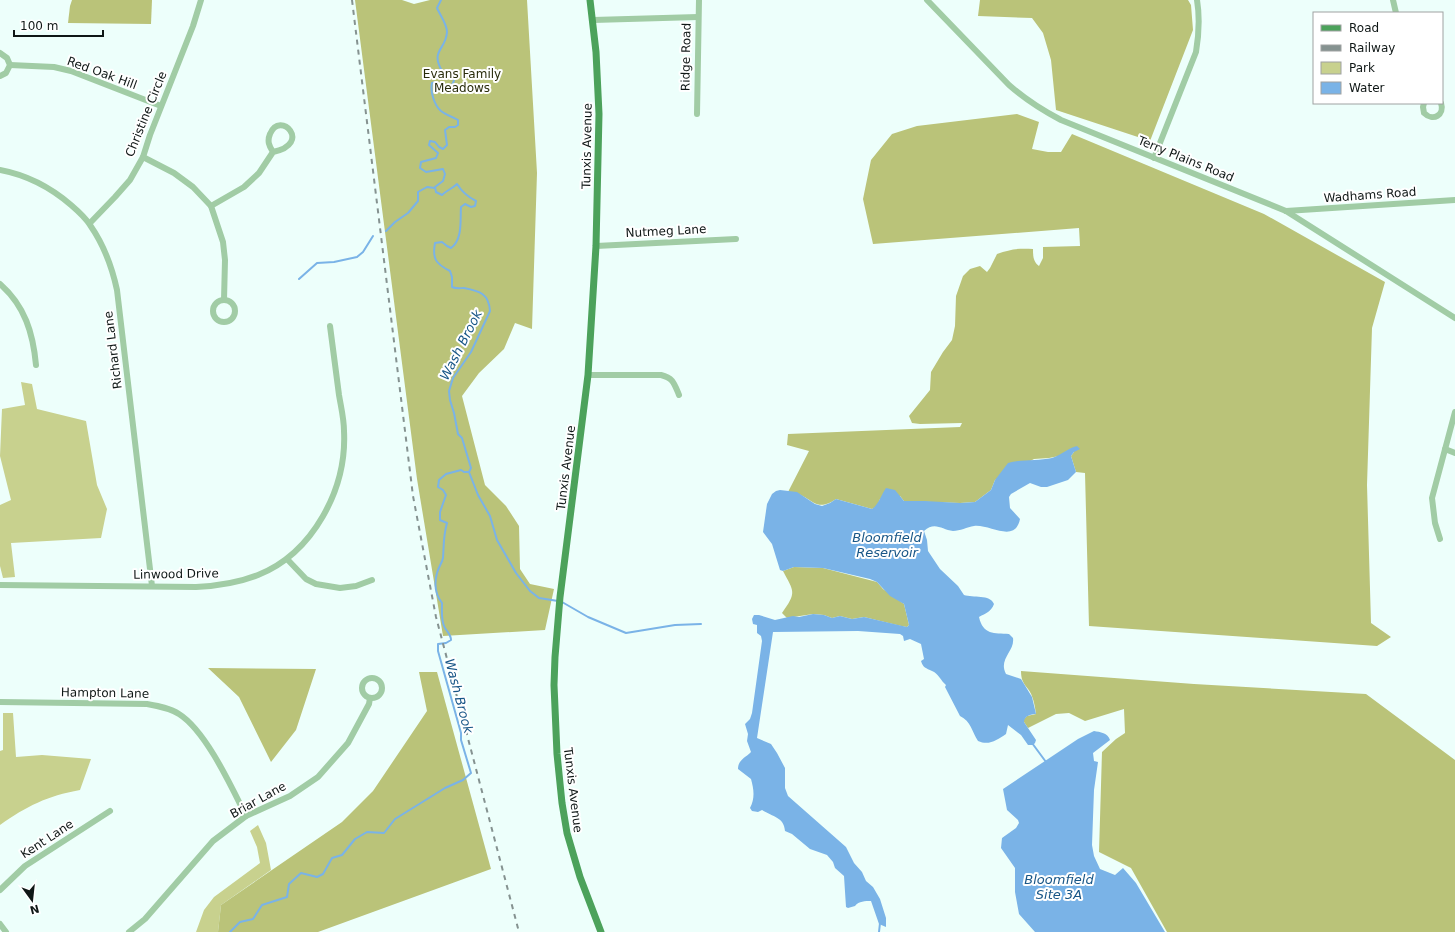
<svg xmlns="http://www.w3.org/2000/svg" width="1455" height="932" font-family="'DejaVu Sans',sans-serif">
	<style>
		.green { fill: #c8d18e }
		.forest { fill: #bac379 }
		.water { fill: #7ab3e7 }
		.lines { fill: none; stroke-linecap: round; stroke-linejoin: round }
		.stream { stroke: #7ab3e7; stroke-width: 2 }
		.minor { stroke: #a1cca5; stroke-width: 6 }
		.major { stroke: #4ca25b; stroke-width: 7 }
		.rail { stroke: #859290; stroke-width: 2; stroke-dasharray: 5 5; stroke-linecap: butt }
		.labels { text-anchor: middle; dominant-baseline: central; stroke-width: 4; stroke-linejoin: round; paint-order: stroke }
		.street-label { font-size: 12px; fill: #0f1716; stroke: #fff }
		.park-label { font-size: 12px; fill: #292c0b; stroke: #fff }
		.water-label { font-size: 13px; font-style: italic; fill: #185687; stroke: #fff }
	</style>
	<rect width="100%" height="100%" fill="#edfffb"/>
	<g class="green">
		<path d="M21,382L32,384L37,409L86,421L97,485L107,509L101,538L11,543L15,577L3,578L0,566V505L11,500L0,456L2,409L25,405Z"/>
		<path d="M3,713H13L16,757L42,755L91,759L80,790C47,796 27,806 0,825V751L3,750Z"/>
		<path d="M258,825L266,843L271,870L221,905L218,932H196L204,910L214,897L260,863L257,847L250,831Z"/>
	</g>
	<g class="forest">
		<path d="M72,0H152L151,24L68,23L70,6Z"/>
		<path d="M355,0H402L414,4L430,0H527L537,173L532,329L515,323L504,349L479,373L462,396L485,485L506,506L519,526L520,569L530,584L554,589L545,630L443,636L417,479Z"/>
		<path d="M980,0H1188L1191,5L1193,30L1150,141L1056,110L1051,60L1043,33L1032,18L978,16Z"/>
		<path d="M1017,114L1039,122L1032,149L1048,152H1061L1072,134L1264,214L1385,282L1372,328L1367,485L1371,623L1391,637L1377,646L1089,626L1085,473L1076,472L1071,456L1074,452L1072,448L1059,456L1049,458L1034,459L995,480L991,490L975,502L960,503L904,501L900,496L880,499L877,506L872,509L836,499C813,515 812,493 788,492L809,451L787,445L788,434L960,427L962,423L920,424L912,423L909,416L930,390L931,372L943,352L952,340L955,326L956,296L963,276L970,269L980,266L987,272L990,268L997,254C1011,249 1019,248 1033,249C1033,255 1033,262 1039,266L1043,258V247L1080,246L1079,228L873,244L863,199L871,160L892,134L917,126Z"/>
		<path d="M794,567L823,568L877,582L883,589L904,604L909,625L907,627L901,626L864,617L852,619L840,616L832,618L824,615L813,614L787,618L782,613C797,592 794,592 783,571Z"/>
		<path d="M208,668L316,669L296,730L271,762L239,697Z"/>
		<path d="M1021,671L1194,684L1366,694L1455,760V932H1167L1131,868L1099,852L1102,752L1116,739L1125,733L1124,709L1085,721L1069,713L1056,714L1028,728L1024,722V719L1027,716L1036,714C1035,706 1033,695 1028,689C1023,683 1021,679 1021,671Z"/>
		<path d="M419,672H437L491,869L318,932H218L221,905L342,822L373,791L427,711Z"/>
	</g>
	<g class="water">
		<path d="M1077,446L1080,449L1074,452L1071,456L1076,472L1068,480L1047,487H1041L1030,483L1011,494L1009,497L1010,508L1020,519C1015,544 990,524 974,526C967,527 960,531 953,531C942,530 935,521 924,531L927,540L928,551L940,569L958,586L964,595C973,598 990,594 994,604C991,612 986,613 979,617C983,635 994,633 1009,634L1013,638C1015,651 998,659 1006,674L1021,679L1032,697L1036,714C1031,714 1024,716 1024,722L1036,740L1035,743L1033,745H1028L1021,735L1008,725L1006,734C997,740 989,746 978,741C972,732 971,721 960,716L945,687L946,685C941,681 938,673 932,671C926,668 923,668 921,661L924,659L921,644L910,639L904,641L903,636L900,634L858,631L773,632L757,738L771,744L777,753L785,768V788L788,796L846,847L854,863L862,872L866,881L873,887L880,899L886,918V927L879,924L871,901C865,901 859,901 855,906L848,908L846,907L844,876L835,868L833,862L827,855L810,849L792,834L785,831C784,817 773,817 762,810L758,812L752,811L750,808C755,798 754,790 751,779L738,769C738,760 745,758 751,752L747,741L748,734L745,724L750,719L752,713L762,641L761,636L757,633V625L753,624L752,619L754,615H759L775,620L793,616L799,617L813,614L824,615L832,618L840,616L852,619L864,617L907,627L909,625L904,604L890,596L877,582L870,579L823,568L794,567L783,571L780,570L772,544L763,532L767,504L772,494L776,491L780,490L797,492L815,504L822,506L830,503L836,499L872,509C879,504 881,495 886,488L895,490L904,501H925L960,503L975,502L991,490L995,480L1008,463C1023,459 1038,461 1052,458C1061,455 1068,448 1077,446Z"/>
		<path d="M1094,731C1100,732 1108,733 1110,740L1093,753L1094,761L1098,762L1094,790L1092,845L1094,856L1100,869L1115,875L1123,868L1136,883L1165,932H1035L1019,914L1015,892V868L1001,848L1002,838L1016,828L1019,823L1018,820L1007,810L1003,789L1078,739Z"/>
	</g>
	<g class="lines">
		<g class="stream">
			<path d="M386,231L395,222L408,213L418,201V192L427,187L435,188"/>
			<path d="M299,279L317,263L334,262L357,257L363,252L373,236"/>
			<path d="M469,472L478,495L490,516L497,540L516,573L530,591L539,598L558,601"/>
			<path d="M562,602L588,617L626,633L675,625L701,624"/>
			<path d="M1032,743L1046,762"/>
			<path d="M230,932L240,922L253,919L262,905L287,897L289,884L301,873L317,877L323,874L332,858L342,855L355,839L367,832L384,833L395,819L445,788L463,780L471,773L461,740V733L438,651V644L446,643L451,640C451,634 446,631 444,626C441,618 442,611 442,603C435,594 434,584 437,573C438,568 442,563 443,558C444,545 443,537 447,523L440,520V512L446,495L443,490L438,487L439,480L446,474L461,470L464,472H469L471,468L462,438L458,434L454,413L450,400L449,391L453,378L471,352L490,311C489,294 480,291 464,288C460,288 456,289 452,287V277L450,271C436,264 432,259 435,243L442,242L447,246L451,248C463,239 460,220 461,207L465,204L471,207L475,206L476,201C468,197 462,192 457,184C452,189 447,190 442,195L436,192L435,187L443,181L445,174L443,169L426,172L420,168L421,162L436,158L438,153L429,145L430,141L435,142L439,147L443,149L447,145L445,130L449,127H455L458,125V120C453,117 446,115 441,111C434,105 430,91 432,83L436,82L443,88C452,88 456,82 453,74L442,71C430,50 446,50 447,32C447,24 440,15 437,8L441,0"/>
			<path d="M879,932L880,923"/>
		</g>
		<g class="minor">
			<path d="M927,0L1009,85C1025,99 1042,110 1061,120L1286,211L1455,318"/>
			<path d="M1393,0L1396,13"/>
			<path d="M593,20L698,17"/>
			<path d="M0,53L7,58L10,65L6,73L0,76"/>
			<path d="M10,65L54,67L71,71L161,106"/>
			<path d="M1424,103L1423,107L1424,113C1433,122 1445,115 1441,103"/>
			<path d="M697,114L699,0"/>
			<path d="M143,157L174,173L193,187L211,206L223,242L225,260L224,300"/>
			<path d="M1154,158L1196,52C1199,34 1200,18 1197,0"/>
			<path d="M0,170C27,175 50,187 71,205C78,211 85,217 90,225C104,245 112,267 117,290L152,586"/>
			<path d="M211,206L244,187L259,173L273,152C313,144 280,109 270,134C267,141 269,146 273,152"/>
			<path d="M1286,211L1455,200"/>
			<path d="M90,223L115,197L130,180L143,157L150,135L193,26L201,0"/>
			<path d="M596,246L736,239"/>
			<path d="M0,284C25,306 33,333 36,365"/>
			<circle cx="224" cy="311" r="11"/>
			<path d="M588,375H661C673,378 674,383 679,395"/>
			<path d="M1445,449L1455,453"/>
			<path d="M1440,539L1435,523L1432,498L1455,412"/>
			<path d="M287,559L306,579L316,584L340,588L356,586L372,580"/>
			<path d="M0,585L196,587C217,586 238,583 258,575C313,553 347,489 344,431C344,419 341,407 339,395C336,372 333,349 330,326"/>
			<circle cx="372" cy="688" r="10"/>
			<path d="M0,702L147,704C158,706 170,708 179,714C206,731 232,788 246,816"/>
			<path d="M0,890L25,866L110,811"/>
			<path d="M0,924L6,932"/>
			<path d="M129,932L145,919L213,841L246,816L290,796L318,777L348,743L369,704L370,698"/>
		</g>
		<path class="major" d="M590,0L596,52L599,114L596,246L588,375L560,597L555,657L554,685L557,754L562,803L567,833L580,877L601,932"/>
		<path class="rail" d="M352,0L413,496L436,617L519,932"/>
	</g>
	<g class="labels">
		<g class="street-label">
			<text transform="translate(686 57) rotate(-89)">Ridge Road</text>
			<text transform="translate(102 73) rotate(20)">Red Oak Hill</text>
			<text transform="translate(146 114) rotate(-68)">Christine Circle</text>
			<text transform="translate(587 146) rotate(-89)">Tunxis Avenue</text>
			<text transform="translate(1186 159) rotate(22)">Terry Plains Road</text>
			<text transform="translate(1370 195) rotate(-4)">Wadhams Road</text>
			<text transform="translate(666 231) rotate(-3)">Nutmeg Lane</text>
			<text transform="translate(113 350) rotate(-97)">Richard Lane</text>
			<text transform="translate(566 468) rotate(-83)">Tunxis Avenue</text>
			<text transform="translate(176 574) rotate(-1)">Linwood Drive</text>
			<text transform="translate(105 693) rotate(1)">Hampton Lane</text>
			<text transform="translate(573 790) rotate(83)">Tunxis Avenue</text>
			<text transform="translate(258 800) rotate(-29)">Briar Lane</text>
			<text transform="translate(47 839) rotate(-33)">Kent Lane</text>
		</g>
		<g class="park-label">
			<text x="462" y="74">Evans Family<tspan x="462" dy="14">Meadows</tspan></text>
		</g>
		<g class="water-label">
			<text transform="translate(461 345) rotate(-63)">Wash Brook</text>
			<text x="887" y="537">Bloomfield<tspan x="887" dy="15">Reservoir</tspan></text>
			<text transform="translate(459 696) rotate(75)">Wash Brook</text>
			<text x="1059" y="879">Bloomfield<tspan x="1059" dy="15">Site 3A</tspan></text>
		</g>
	</g>
	<rect x="1313" y="12" width="130" height="92" fill="#ffffff" stroke="#9fa2a2"/>
	<rect x="1321" y="25" width="20" height="6" fill="#4ca25b" stroke="#9fa2a2"/>
	<text x="1349" y="32" font-size="12" fill="#0f1716">Road</text>
	<rect x="1321" y="45" width="20" height="6" fill="#859290" stroke="#9fa2a2"/>
	<text x="1349" y="52" font-size="12" fill="#0f1716">Railway</text>
	<rect x="1321" y="62" width="20" height="12" fill="#c8d18e" stroke="#9fa2a2"/>
	<text x="1349" y="72" font-size="12" fill="#0f1716">Park</text>
	<rect x="1321" y="82" width="20" height="12" fill="#7ab3e7" stroke="#9fa2a2"/>
	<text x="1349" y="92" font-size="12" fill="#0f1716">Water</text>
	<g transform="translate(32 900) rotate(165)" stroke="#ffffff" stroke-width="3" paint-order="stroke">
	<path d="M0-3L7 15L0 10L-7 15Z" fill="#0f1716"/>
	<text y="-6" font-size="11" font-weight="bold" text-anchor="middle" fill="#0f1716">N</text>
	</g>
	<path d="M14 30v6h89v-6" fill="none" stroke="#0f1716" stroke-width="2"/>
	<text x="20" y="30" font-size="12" fill="#0f1716" stroke="#ffffff" stroke-width="3" paint-order="stroke">100 m</text>
</svg>
